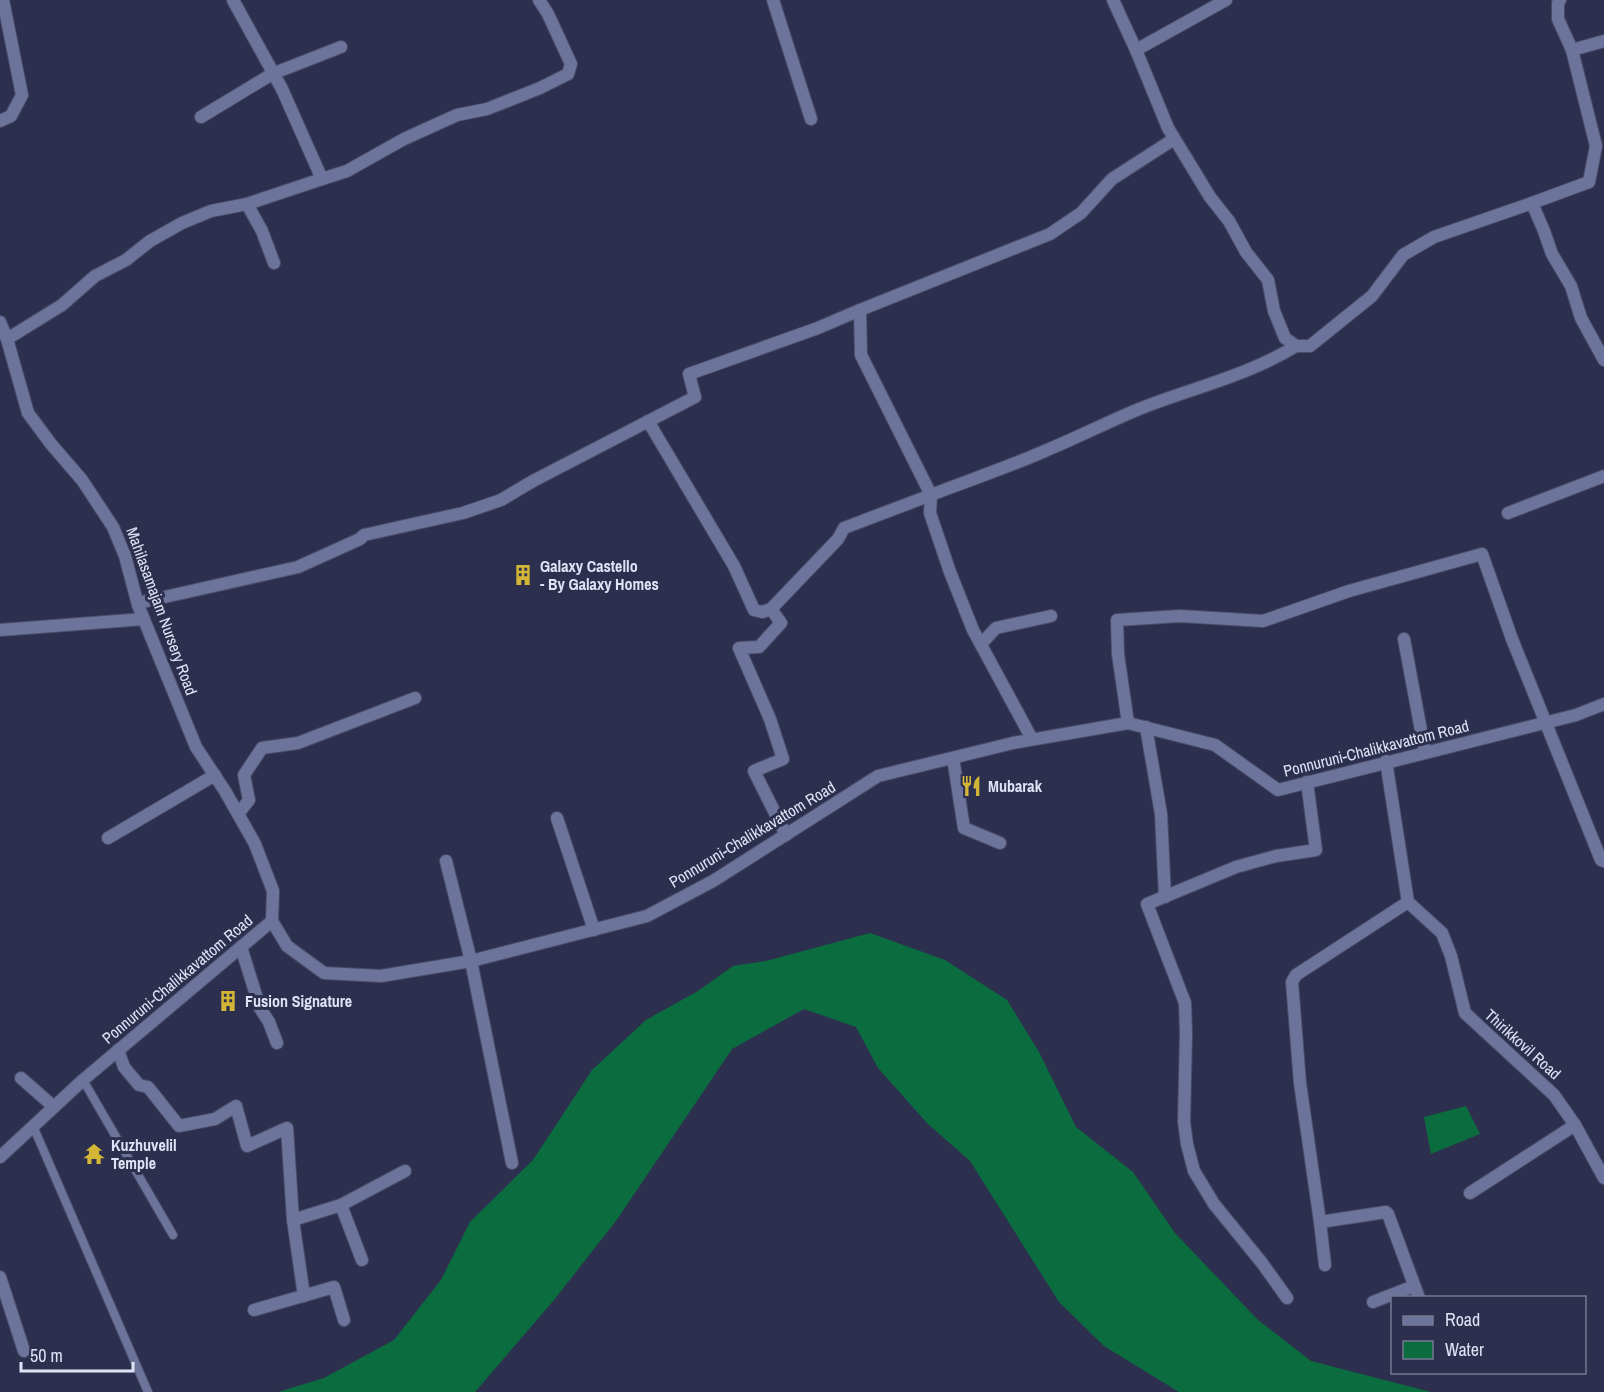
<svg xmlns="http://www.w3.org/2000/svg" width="1604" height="1392" font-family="'Archivo Narrow',sans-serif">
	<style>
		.water { fill: #0b6d3f }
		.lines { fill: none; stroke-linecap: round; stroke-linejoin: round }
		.service-casing { stroke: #494d69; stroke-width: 10 }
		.minor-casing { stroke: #494d69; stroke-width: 14 }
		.tertiary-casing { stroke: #494d69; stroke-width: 14 }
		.service { stroke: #6d749c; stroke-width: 8 }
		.minor { stroke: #6d749c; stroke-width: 12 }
		.tertiary { stroke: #6d749c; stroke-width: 12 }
		.labels { text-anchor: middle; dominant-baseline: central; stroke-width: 6; stroke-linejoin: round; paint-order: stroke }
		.poi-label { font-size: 16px; font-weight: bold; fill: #dfe3f6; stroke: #2c304e; text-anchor: start }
		.street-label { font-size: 16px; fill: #dfe3f6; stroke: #2c304e }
	</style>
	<rect width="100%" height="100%" fill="#2c304e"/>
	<g class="water">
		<path d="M870,933L945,960L1007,1000L1039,1052L1076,1127L1133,1172L1175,1233L1258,1320L1311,1361L1431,1392H1179L1104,1346L1059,1302L970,1161L928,1124L878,1068L856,1027L804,1009L732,1049L616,1221L554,1300L475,1392H278L324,1378L394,1340L441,1280L470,1222L533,1160L592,1070L646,1020L698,991L733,966L766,961Z"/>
		<path d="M1466,1106L1480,1134L1431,1154L1424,1117Z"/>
	</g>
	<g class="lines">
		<defs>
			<g id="service">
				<path d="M83,1080L173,1235"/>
				<path d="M33,1126L148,1392"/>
			</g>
			<g id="minor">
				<path d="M233,0L282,89L322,179L247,204L262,231L274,263"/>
				<path d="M773,0L811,119"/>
				<path d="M1113,0L1136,50L1168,128L1210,197L1229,221L1246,252L1268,280L1274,311L1285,338L1296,346H1310L1372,296L1403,255L1434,237L1532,203L1544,231L1552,254L1571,286L1581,318L1604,360"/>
				<path d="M1136,50L1226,0"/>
				<path d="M1572,50L1604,41"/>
				<path d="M201,117L272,74L341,47"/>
				<path d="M322,179L347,171L404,139L457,115L487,109L540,88L568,74L571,64L548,14L539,0"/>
				<path d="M1532,203L1589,182L1596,146L1572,50L1558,19V3L1560,0"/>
				<path d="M860,310L1050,234L1081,213L1112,179L1174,139"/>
				<path d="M0,322L7,339L28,413L51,444L82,480L113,527L125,556L138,605L196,747L225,791L255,844L273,891L272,921"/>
				<path d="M7,339L62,305L95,276L126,260L150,241L182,223L211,211L247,204"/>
				<path d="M1508,513L1604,476"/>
				<path d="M138,603L298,567L360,539L364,535L463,513L501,500L533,481L695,397L689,374L818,328L860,310L861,355L931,495L844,528L838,539L771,609L762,612L754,610L734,566L648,421"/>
				<path d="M771,609L781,623L759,647L739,648L770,719L783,759L754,771L786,835"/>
				<path d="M0,630L144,619"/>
				<path d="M1404,639L1425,752"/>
				<path d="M981,644L996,628L1051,616"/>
				<path d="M1128,723L1118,654L1117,620L1180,616L1263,621L1349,591L1482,554L1512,639L1601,860L1604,861"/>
				<path d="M1146,727L1161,814L1165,897"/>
				<path d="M1032,739L973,630L950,572L930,513L931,495C969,480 1009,467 1047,450C1078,437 1108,422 1139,409C1192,388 1247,376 1296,346"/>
				<path d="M953,758L964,828L1000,843"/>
				<path d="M1386,761L1408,902L1442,933L1451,956L1465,1013L1554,1095L1575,1125L1604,1178"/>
				<path d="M238,814L249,800L244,775L262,748L298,743L415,698"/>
				<path d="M557,818L594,930"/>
				<path d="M108,838L215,775"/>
				<path d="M446,861L471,961L512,1163"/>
				<path d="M1408,902L1296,975L1292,982L1300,1083L1320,1222L1386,1212L1388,1214L1419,1298"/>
				<path d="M241,947L260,1008L269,1022L277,1043"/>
				<path d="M118,1050L124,1067L139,1085L148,1087L179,1126L215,1119L236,1106L247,1146L287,1128L293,1220L341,1205L362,1260"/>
				<path d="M21,1078L54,1107"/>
				<path d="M1470,1193L1575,1125"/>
				<path d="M341,1205L405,1171"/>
				<path d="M293,1220L304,1296"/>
				<path d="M1320,1222L1325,1265"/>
				<path d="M0,1277L24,1351"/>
				<path d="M1287,1298L1262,1263L1214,1204L1194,1171L1187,1144L1184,1122L1186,1033L1185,1003L1147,904L1236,867L1276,856L1316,850L1307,782"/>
				<path d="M1373,1302L1414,1286"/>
				<path d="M254,1310L334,1287L344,1320"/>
			</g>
			<g id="tertiary">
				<path d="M0,121L11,116L22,95L3,0"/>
				<path d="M0,1157L83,1080L272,921L287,946L324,973L381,976L471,961L647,916L713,881L878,776L1013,743L1128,723L1215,745L1278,790L1576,715L1604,704"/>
			</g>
		</defs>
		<use href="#service" class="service-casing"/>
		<use href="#minor" class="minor-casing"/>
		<use href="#tertiary" class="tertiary-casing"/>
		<use href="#service" class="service"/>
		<use href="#minor" class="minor"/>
		<use href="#tertiary" class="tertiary"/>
	</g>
	<defs>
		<symbol id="building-bare" viewBox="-9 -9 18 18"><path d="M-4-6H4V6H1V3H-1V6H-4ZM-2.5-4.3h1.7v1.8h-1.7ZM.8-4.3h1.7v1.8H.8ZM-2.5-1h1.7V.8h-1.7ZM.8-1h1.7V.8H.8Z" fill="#d3b635" stroke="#2c304e" stroke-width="2.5" paint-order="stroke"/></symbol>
		<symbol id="restaurant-bare" viewBox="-9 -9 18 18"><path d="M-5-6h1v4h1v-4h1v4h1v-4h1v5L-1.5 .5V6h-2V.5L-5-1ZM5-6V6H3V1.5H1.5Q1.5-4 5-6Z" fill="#d3b635" stroke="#2c304e" stroke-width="2.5" paint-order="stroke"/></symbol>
		<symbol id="temple-bare" viewBox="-9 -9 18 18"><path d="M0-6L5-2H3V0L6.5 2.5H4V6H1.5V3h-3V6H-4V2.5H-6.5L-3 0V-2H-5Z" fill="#d3b635" stroke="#2c304e" stroke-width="2.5" paint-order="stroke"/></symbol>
	</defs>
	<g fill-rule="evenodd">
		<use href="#building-bare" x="508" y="560" width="30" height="30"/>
		<use href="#restaurant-bare" x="956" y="771" width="30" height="30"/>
		<use href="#building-bare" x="213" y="986" width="30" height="30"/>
		<use href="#temple-bare" x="79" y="1139" width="30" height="30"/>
	</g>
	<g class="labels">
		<g class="poi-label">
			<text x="540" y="566">Galaxy Castello<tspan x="540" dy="18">- By Galaxy Homes</tspan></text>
			<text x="988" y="786">Mubarak</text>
			<text x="245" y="1001">Fusion Signature</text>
			<text x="111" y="1145">Kuzhuvelil<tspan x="111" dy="18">Temple</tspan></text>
		</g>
		<g class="street-label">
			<text transform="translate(162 611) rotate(70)">Mahilasamajam Nursery Road</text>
			<text transform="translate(1376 748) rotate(-14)">Ponnuruni-Chalikkavattom Road</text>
			<text transform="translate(752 834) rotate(-31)">Ponnuruni-Chalikkavattom Road</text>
			<text transform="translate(177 979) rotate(-40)">Ponnuruni-Chalikkavattom Road</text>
			<text transform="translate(1523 1044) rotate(42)">Thirikkovil Road</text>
		</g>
	</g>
	<rect x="1391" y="1296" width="195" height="78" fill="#2c304e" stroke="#747891" stroke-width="1.5"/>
	<rect x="1403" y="1316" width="30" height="9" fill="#6d749c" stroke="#747891" stroke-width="1.5"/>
	<text x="1445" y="1326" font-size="18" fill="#dfe3f6">Road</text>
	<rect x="1403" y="1341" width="30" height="18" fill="#0b6d3f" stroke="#747891" stroke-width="1.5"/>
	<text x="1445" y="1356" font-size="18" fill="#dfe3f6">Water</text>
	<path d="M21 1362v9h112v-9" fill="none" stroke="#dfe3f6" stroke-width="3"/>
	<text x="30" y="1362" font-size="18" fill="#dfe3f6" stroke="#2c304e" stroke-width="4.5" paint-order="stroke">50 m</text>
</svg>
